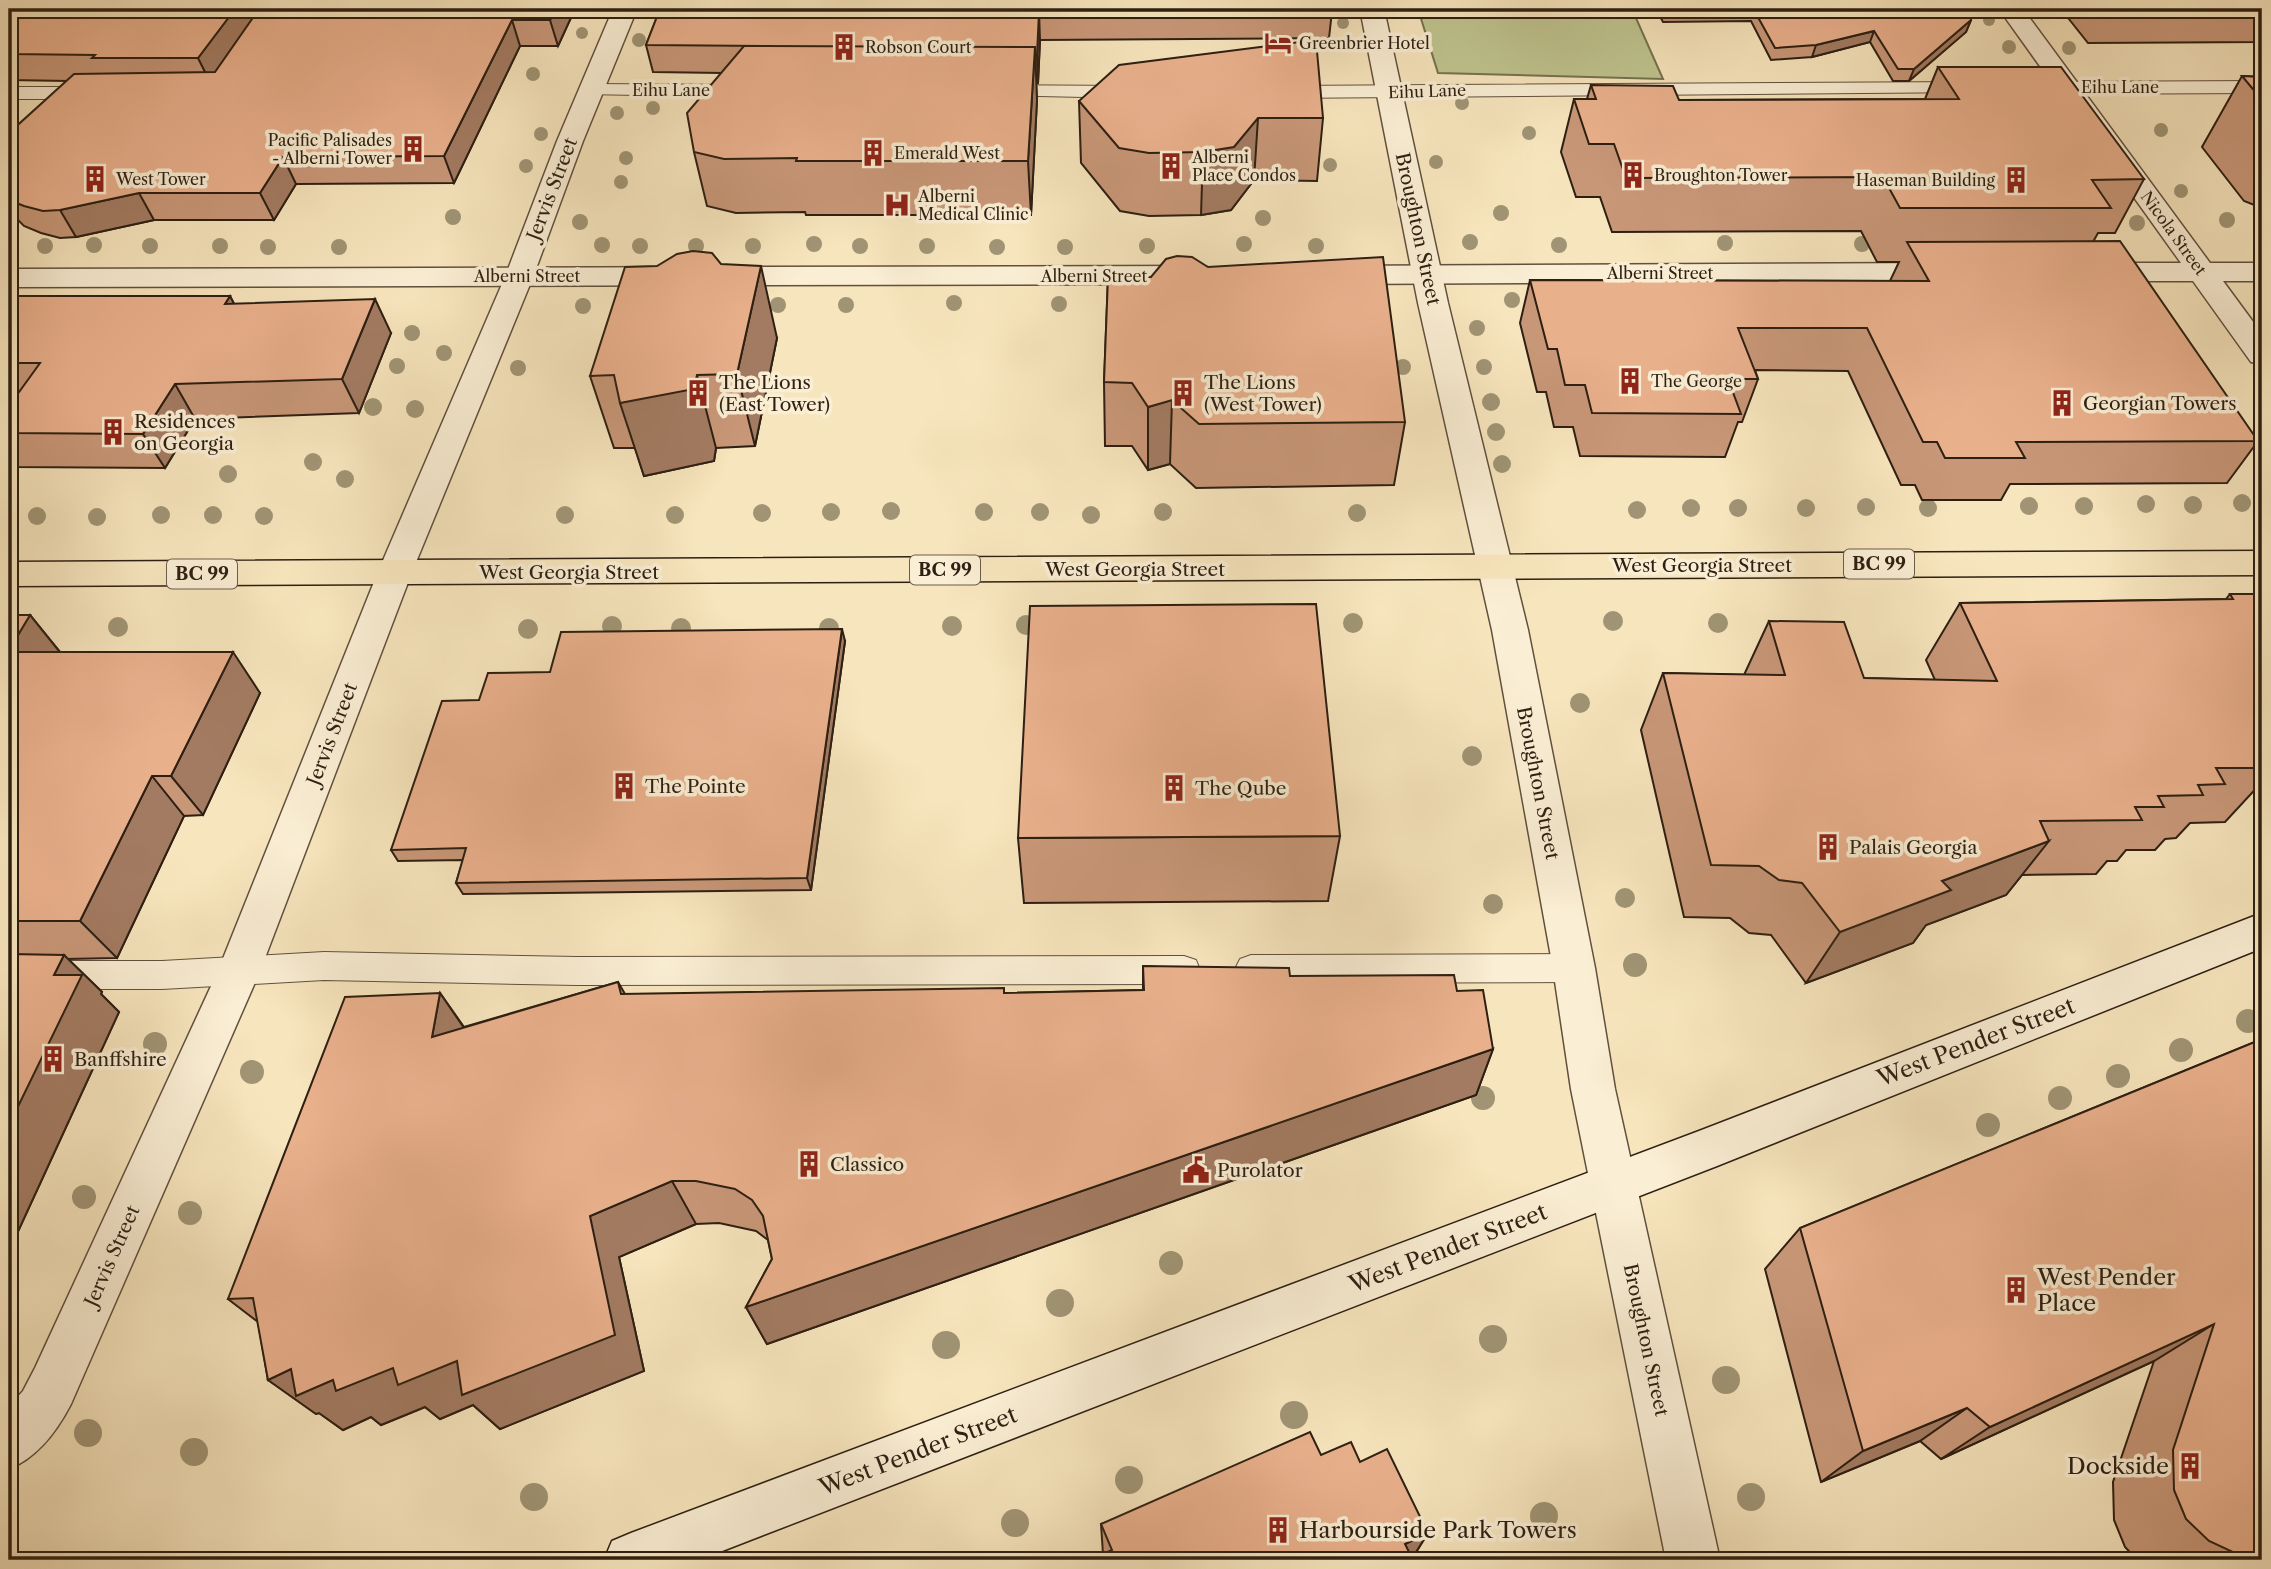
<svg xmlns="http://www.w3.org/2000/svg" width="2271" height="1569" font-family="'Libre Caslon Text',serif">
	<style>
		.green { fill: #bfc48f; stroke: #767250; stroke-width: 2 }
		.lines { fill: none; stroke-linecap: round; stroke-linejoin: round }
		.service-casing { stroke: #60503d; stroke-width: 2 }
		.minor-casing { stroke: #60503d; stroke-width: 3 }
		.tertiary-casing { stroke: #60503d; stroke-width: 3 }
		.secondary-casing { stroke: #2d1f12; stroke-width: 3 }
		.trunk-casing { stroke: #2d1f12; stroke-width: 3 }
		.service { fill: #faeed4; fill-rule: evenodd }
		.minor { fill: #faeed4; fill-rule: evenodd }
		.tertiary { fill: #faeed4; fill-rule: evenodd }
		.secondary { fill: #faeed4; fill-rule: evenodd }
		.trunk { fill: #f7e5bd; fill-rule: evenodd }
		.tree { fill: #a09474 }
		.wall { fill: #c89778; stroke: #2d1f12; stroke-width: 2 }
		.shaded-wall { fill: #a37b62; stroke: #2d1f12; stroke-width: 2 }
		.building { fill: #e9b08c; stroke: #2d1f12; stroke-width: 2 }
		.labels { text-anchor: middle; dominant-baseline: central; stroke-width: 7; stroke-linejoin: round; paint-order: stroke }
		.far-poi-label { font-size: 16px; fill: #2d1f12; stroke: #faeed4; text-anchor: start }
		.far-street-label { font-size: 16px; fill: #2d1f12; stroke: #faeed4 }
		.shield { fill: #faeed4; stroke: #6a5d4c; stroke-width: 2 }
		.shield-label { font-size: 18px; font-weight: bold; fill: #2d1f12 }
		.street-label { font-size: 19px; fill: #2d1f12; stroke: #faeed4 }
		.poi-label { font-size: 19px; fill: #2d1f12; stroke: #faeed4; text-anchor: start }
		.near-street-label { font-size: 23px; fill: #2d1f12; stroke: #faeed4 }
		.near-poi-label { font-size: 23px; fill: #2d1f12; stroke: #faeed4; text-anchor: start }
	</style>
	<rect width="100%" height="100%" fill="#f7e5bd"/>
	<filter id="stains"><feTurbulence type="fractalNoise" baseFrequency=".00286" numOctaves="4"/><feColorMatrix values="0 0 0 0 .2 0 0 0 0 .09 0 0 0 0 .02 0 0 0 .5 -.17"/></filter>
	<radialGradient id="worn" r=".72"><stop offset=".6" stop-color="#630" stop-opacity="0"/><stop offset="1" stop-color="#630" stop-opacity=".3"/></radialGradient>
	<path class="green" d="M1418,9H1632L1663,79L1438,73Z"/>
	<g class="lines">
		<defs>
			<g id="service">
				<path d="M2262,81V93L2040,94L2030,88L2040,82Z"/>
				<path d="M1970,82L1980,88L1977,92L1281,98L1271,92L1281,86Z"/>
				<path d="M591,84L748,85L758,91L748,97L584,94L581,90Z"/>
				<path d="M997,85L1130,86L1140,92L1130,98L990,95L987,91Z"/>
				<path d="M9,87H93L103,93L93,99H9Z"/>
				<path d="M324,952L577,957L1184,956L1196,960L1200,970L1196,980L1184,984L577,985L324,980L162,989H9V961H162Z"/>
				<path d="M1574,954L1585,958L1590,968L1585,978L1574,982L1251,983L1240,979L1235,969L1240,959L1251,955Z"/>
			</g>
			<g id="minor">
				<path d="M613,9H637L583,141L533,277L412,572L260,971L71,1404C57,1431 38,1457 9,1469V1406L23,1391L35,1368L218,971L378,572L505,277L557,141Z"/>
				<path d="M1360,9H1384L1448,303L1528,630L1595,968L1615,1089L1720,1560H1666L1571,1089L1553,968L1492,630L1418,303Z"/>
			</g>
			<g id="tertiary">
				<path d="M1999,9H2023L2210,263H2262V281H2223L2262,334V364L2251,362L2193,281H2089L2079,278L2075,272L2079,266L2089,263H2181Z"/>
				<path d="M1945,263L1955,266L1959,272L1955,278L1945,281L1333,284L1323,281L1319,275L1323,269L1333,266Z"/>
				<path d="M1203,266L1213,269L1217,275L1213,281L1203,284L9,287V269Z"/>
			</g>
			<path id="secondary" d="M2262,913V948L1717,1166L699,1560H604L612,1541L631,1533L1699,1131Z"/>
			<path id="trunk" d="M2262,551V575L9,586V562Z"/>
		</defs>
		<use href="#service" class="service-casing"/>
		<use href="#minor" class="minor-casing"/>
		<use href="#tertiary" class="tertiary-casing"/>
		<use href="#secondary" class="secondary-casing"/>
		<use href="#trunk" class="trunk-casing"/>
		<use href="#service" class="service"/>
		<use href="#minor" class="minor"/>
		<use href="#tertiary" class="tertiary"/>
		<use href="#secondary" class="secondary"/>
		<use href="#trunk" class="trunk"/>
	</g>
	<g class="tree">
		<circle cx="1989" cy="20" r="6"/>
		<circle cx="1343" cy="23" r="6"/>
		<circle cx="582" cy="33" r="6"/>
		<circle cx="639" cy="40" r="7"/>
		<circle cx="2009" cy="47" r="7"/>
		<circle cx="2069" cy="48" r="7"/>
		<circle cx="533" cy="74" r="7"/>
		<circle cx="1462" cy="103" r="7"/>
		<circle cx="653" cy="108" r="7"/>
		<circle cx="617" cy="113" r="7"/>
		<circle cx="2161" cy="130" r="7"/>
		<circle cx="1529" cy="133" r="7"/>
		<circle cx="541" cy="134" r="7"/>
		<circle cx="626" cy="158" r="7"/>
		<circle cx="1436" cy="162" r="7"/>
		<circle cx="1330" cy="165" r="7"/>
		<circle cx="526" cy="166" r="7"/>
		<circle cx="621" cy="182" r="7"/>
		<circle cx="2181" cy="191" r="7"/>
		<circle cx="1501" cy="213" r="8"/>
		<circle cx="453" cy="217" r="8"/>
		<circle cx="1263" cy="218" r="8"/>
		<circle cx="2227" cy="220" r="8"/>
		<circle cx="580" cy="222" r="8"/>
		<circle cx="2137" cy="223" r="8"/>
		<circle cx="1470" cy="242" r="8"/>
		<circle cx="1725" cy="243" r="8"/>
		<circle cx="814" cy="244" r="8"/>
		<circle cx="1244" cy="244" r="8"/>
		<circle cx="1862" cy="244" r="8"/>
		<circle cx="94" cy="245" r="8"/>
		<circle cx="602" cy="245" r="8"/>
		<circle cx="1559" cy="245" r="8"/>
		<circle cx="45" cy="246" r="8"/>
		<circle cx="150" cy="246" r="8"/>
		<circle cx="220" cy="246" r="8"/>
		<circle cx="640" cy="246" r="8"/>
		<circle cx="696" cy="246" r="8"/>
		<circle cx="753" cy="246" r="8"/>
		<circle cx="860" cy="246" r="8"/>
		<circle cx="927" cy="246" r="8"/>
		<circle cx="1147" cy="246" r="8"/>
		<circle cx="1316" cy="246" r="8"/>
		<circle cx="268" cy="247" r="8"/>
		<circle cx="339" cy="247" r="8"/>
		<circle cx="997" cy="247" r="8"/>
		<circle cx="1065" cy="247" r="8"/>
		<circle cx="1512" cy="300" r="8"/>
		<circle cx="954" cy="303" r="8"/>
		<circle cx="1059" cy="304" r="8"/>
		<circle cx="778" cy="305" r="8"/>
		<circle cx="846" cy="305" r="8"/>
		<circle cx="583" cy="306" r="8"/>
		<circle cx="1477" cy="328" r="8"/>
		<circle cx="412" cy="333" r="8"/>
		<circle cx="444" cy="353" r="8"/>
		<circle cx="397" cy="366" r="8"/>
		<circle cx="1403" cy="367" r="8"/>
		<circle cx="1484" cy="367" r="8"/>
		<circle cx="518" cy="368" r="8"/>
		<circle cx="1491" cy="402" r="9"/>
		<circle cx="373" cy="407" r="9"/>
		<circle cx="415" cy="409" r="9"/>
		<circle cx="1496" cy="432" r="9"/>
		<circle cx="313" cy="462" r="9"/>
		<circle cx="1502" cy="464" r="9"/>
		<circle cx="228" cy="474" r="9"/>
		<circle cx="345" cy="479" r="9"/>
		<circle cx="2242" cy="503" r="9"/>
		<circle cx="2146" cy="504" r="9"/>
		<circle cx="2193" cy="505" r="9"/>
		<circle cx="2029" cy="506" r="9"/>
		<circle cx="2084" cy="506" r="9"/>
		<circle cx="1866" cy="507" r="9"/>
		<circle cx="1691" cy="508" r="9"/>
		<circle cx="1738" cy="508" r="9"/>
		<circle cx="1806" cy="508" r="9"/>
		<circle cx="1928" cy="508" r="9"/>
		<circle cx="1637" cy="510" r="9"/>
		<circle cx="891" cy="511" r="9"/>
		<circle cx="831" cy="512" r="9"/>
		<circle cx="984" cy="512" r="9"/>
		<circle cx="1040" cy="512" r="9"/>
		<circle cx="1163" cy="512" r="9"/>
		<circle cx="762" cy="513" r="9"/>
		<circle cx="1357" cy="513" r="9"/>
		<circle cx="161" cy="515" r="9"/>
		<circle cx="213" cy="515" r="9"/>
		<circle cx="565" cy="515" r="9"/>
		<circle cx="675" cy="515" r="9"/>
		<circle cx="1091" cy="515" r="9"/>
		<circle cx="37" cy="516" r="9"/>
		<circle cx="264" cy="516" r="9"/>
		<circle cx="97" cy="517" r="9"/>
		<circle cx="1613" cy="621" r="10"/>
		<circle cx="1353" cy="623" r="10"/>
		<circle cx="1718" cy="623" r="10"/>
		<circle cx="1026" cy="625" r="10"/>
		<circle cx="612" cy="626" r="10"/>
		<circle cx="952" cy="626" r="10"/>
		<circle cx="118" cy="627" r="10"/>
		<circle cx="681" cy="628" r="10"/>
		<circle cx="829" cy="628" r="10"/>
		<circle cx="528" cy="629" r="10"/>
		<circle cx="1580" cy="703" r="10"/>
		<circle cx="1472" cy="756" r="10"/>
		<circle cx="1625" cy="898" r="10"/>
		<circle cx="1493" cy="904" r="10"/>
		<circle cx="1635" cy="965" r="12"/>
		<circle cx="2248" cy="1021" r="12"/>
		<circle cx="155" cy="1044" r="12"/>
		<circle cx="2181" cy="1050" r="12"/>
		<circle cx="252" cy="1072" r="12"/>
		<circle cx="2118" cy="1076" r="12"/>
		<circle cx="1483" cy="1098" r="12"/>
		<circle cx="2060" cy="1098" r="12"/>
		<circle cx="1988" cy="1125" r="12"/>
		<circle cx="84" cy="1197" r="12"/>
		<circle cx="190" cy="1213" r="12"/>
		<circle cx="1171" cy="1263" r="12"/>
		<circle cx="1060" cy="1303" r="14"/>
		<circle cx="1493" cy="1339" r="14"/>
		<circle cx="946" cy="1345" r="14"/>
		<circle cx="1726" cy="1380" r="14"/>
		<circle cx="1294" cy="1415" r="14"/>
		<circle cx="88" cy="1433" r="14"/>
		<circle cx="194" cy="1452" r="14"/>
		<circle cx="1129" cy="1480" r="14"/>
		<circle cx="534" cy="1497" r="14"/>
		<circle cx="1751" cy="1497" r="14"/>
		<circle cx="1544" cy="1516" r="14"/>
		<circle cx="1015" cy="1523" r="14"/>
	</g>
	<g class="wall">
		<path d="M9,9H575L558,46H520L454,183L296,184L274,220H154L76,237L60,238L41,233L24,226L15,217L9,207V133L67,81L9,80Z"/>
		<path d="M660,9L1332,11L1329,38L1040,40L1038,83H1036L1037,100L1031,215H806L805,212L736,213L707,206L694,152L722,73L653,72L646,45Z"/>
		<path d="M1656,9H1971V20L1966,32L1909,81H1893L1870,42L1812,57L1771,60L1751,21L1663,22Z"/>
		<path d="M2061,9H2262V42L2088,43Z"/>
		<path d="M1938,67L2144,179L2115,233H2098L2093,242L2258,441L2227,483L2010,484L2001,500H1922L1915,485H1901L1848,371L1755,370L1758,379L1742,422H1738L1725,457L1580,456L1573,427H1554L1546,392H1537L1520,323L1530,280L1890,281L1899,262H1877L1861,231L1612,232L1600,197H1576L1561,152L1574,99H1587L1591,85L1679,100L1925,99Z"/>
		<path d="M2242,76L2262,77V208L2244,201L2202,147Z"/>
		<path d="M1079,101L1323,118L1317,181L1254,180L1231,210L1201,215L1149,216L1120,211L1081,163Z"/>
		<path d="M1108,277L1405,422L1394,485L1196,488L1170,464L1148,470L1132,446H1105L1104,382Z"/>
		<path d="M9,296H230L234,304L391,333L359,413L195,419L165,468L15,467L9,459V406L15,397H9Z"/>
		<path d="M777,338L755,446L716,448L714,461L644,476L635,448H614L590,376Z"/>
		<path d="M2230,594H2262V782L2225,822L2190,823L2176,838L2165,839L2155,850H2126L2117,861H2107L2096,874L2022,875L2006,895L1926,925L1913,943L1806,983L1771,935L1749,933L1730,918L1684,917L1641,730L1663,673L1744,675L1769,621L1864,678L1935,680L1926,660L1960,603L2226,599Z"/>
		<path d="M9,615H30L60,652L260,693L203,815L184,816L117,958L68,959L102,992L101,994L119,1012L9,1251Z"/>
		<path d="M845,641L811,890L463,894L456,883L463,860L398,861L391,850L479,700L550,672Z"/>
		<path d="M1340,836L1328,901L1024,903L1018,838Z"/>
		<path d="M1143,966L1290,976L1457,991L1493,1049L1476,1095L767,1344L746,1307L772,1259L768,1240L756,1231L719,1223L696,1224L619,1257L644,1371L500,1429L473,1405L440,1419L425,1407L381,1425L371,1417L343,1430L319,1413L316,1414L268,1380L258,1322L228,1299L440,993L464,1027L618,982L625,994L1004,993L1143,990Z"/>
		<path d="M2262,1039V1560H2137L2125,1547L2114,1520L2113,1482L2154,1361L1941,1459L1920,1441L1821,1482L1765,1269L1800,1228Z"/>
		<path d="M1321,1455L1360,1462L1428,1533L1412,1559L1103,1554L1101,1524Z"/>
	</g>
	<g class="shaded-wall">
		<path d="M235,9H266L211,84L198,58Z"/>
		<path d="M556,9H575L558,46L550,20Z"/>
		<path d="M1039,12L1040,40L1038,83L1037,55Z"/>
		<path d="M512,20L520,46L454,183L444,156Z"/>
		<path d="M1971,20L1966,32L1909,81L1914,69Z"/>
		<path d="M1874,31L1870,42L1812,57L1816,45Z"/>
		<path d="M1035,47L1037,100L1031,215L1028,161Z"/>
		<path d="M1258,118L1254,180L1231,210L1201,215L1203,152Z"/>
		<path d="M283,157L296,184L274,220L260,193Z"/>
		<path d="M139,193L154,220L76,237L60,210Z"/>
		<path d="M761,266L777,338L755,446L737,374Z"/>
		<path d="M230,296L248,331L225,304Z"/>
		<path d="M375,299L391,333L359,413L342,379Z"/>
		<path d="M697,375L716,448L714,461L644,476L620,403Z"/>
		<path d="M175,384L195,419L165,468L143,434Z"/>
		<path d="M1172,400L1170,464L1148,470V407Z"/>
		<path d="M30,615L63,656L9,654V650Z"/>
		<path d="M842,629L845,641L811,890L807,878Z"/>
		<path d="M233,652L260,693L203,815L171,776Z"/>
		<path d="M152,776L184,816L117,958L80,921Z"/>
		<path d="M2049,841L2006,895L1926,925L1913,943L1806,983L1840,932L1942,881Z"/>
		<path d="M64,955L102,992L101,994L119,1012L9,1251V1125L54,975Z"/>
		<path d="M440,993L473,1041L432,1037Z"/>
		<path d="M1493,1049L1476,1095L767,1344L746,1307Z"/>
		<path d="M672,1181L696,1224L619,1257L644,1371L500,1429L473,1405L440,1419L425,1407L381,1425L371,1417L343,1430L319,1413L316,1414L268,1380L291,1369L333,1380L590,1216Z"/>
		<path d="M2214,1324L2154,1361L1941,1459L1990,1427Z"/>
		<path d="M1967,1408L1920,1441L1821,1482L1863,1451Z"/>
		<path d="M1428,1533L1411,1560L1405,1544Z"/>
	</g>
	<g class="building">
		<path d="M9,9H235L198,58H92L95,55L9,54Z"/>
		<path d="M259,9H556L550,20H512L444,156L283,157L260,193H139L60,210L43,211L24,206L9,200V133L74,74L215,72Z"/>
		<path d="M660,9H1331L1332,11L1039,12L1037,55H1035V47H770V46L646,45Z"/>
		<path d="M1665,9H1971V20L1914,69H1898L1874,31L1816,45L1775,48L1754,10H1666Z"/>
		<path d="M1316,40L1323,118H1258L1234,147L1203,152L1149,153L1119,148L1079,101L1119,65Z"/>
		<path d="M744,46L1035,47L1028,161H796L797,158L724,159L694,152L687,113Z"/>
		<path d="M1938,67H2061L2144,179L2092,180L2111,208H1900L1883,177L1626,178L1614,144H1589L1574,99H1596L1591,85L1673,86L1679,100L1959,99Z"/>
		<path d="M2242,76L2262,77V100Z"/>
		<path d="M2120,241L2258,441L2016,442L2025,458H1945L1937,442H1923L1867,328H1738L1758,379H1728L1741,414L1592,413L1585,385H1565L1557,349H1548L1530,280L1929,281L1907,242Z"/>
		<path d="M693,251L712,253L721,264L761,266L737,374L697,375L694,389L620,403L614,375L590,376L625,267L657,266L677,254Z"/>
		<path d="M1177,256L1192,257L1208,267L1383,257L1405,422L1199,424L1172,400L1148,407L1132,383L1104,382L1108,277H1151L1166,259Z"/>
		<path d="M9,296H230L225,304L375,299L342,379L175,384L143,434L9,433V406L40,363H9Z"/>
		<path d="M2230,594H2262V768H2216L2225,784L2198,785L2203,795L2158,796L2164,807H2135L2142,820L2040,821L2049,841L1942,881L1951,890L1840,932L1802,883L1779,880L1759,866L1711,865L1663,673L1785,675L1769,621L1844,622L1864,678L1997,681L1960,603L2233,599Z"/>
		<path d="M1316,604L1340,836L1018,838L1030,606Z"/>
		<path d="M9,615H30L9,650Z"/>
		<path d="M842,629L807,878L456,883L466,848L391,850L442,701L479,700L488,673L550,672L561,632Z"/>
		<path d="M9,652H233L171,776H152L80,921H9Z"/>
		<path d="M9,954L64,955L54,975H82L9,1125Z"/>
		<path d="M1143,966L1289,968L1290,976L1454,975L1457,991L1483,990L1493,1049L746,1307L772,1259L763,1216L752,1200L735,1189L696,1181H672L590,1216L615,1335L462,1395L457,1361L398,1385L393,1368L336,1391L333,1380L296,1396L291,1369L268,1380L253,1298L228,1299L345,997L440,993L432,1037L618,982L621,994L1004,988V993L1144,990Z"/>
		<path d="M2262,1039V1560H2250L2209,1541L2186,1519L2174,1490L2173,1450L2214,1324L1990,1427L1967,1408L1863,1451L1800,1228Z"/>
		<path d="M1310,1432L1321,1455L1351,1442L1360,1462L1387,1449L1428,1533L1405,1544L1413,1560H1090L1112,1550L1101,1524Z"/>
	</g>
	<defs>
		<symbol id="hotel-bare" viewBox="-9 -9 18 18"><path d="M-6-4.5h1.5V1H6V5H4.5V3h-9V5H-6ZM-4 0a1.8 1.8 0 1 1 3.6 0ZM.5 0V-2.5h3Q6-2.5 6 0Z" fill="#8f2418" stroke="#faeed4" stroke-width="2.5" paint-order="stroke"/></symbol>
		<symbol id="building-bare" viewBox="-9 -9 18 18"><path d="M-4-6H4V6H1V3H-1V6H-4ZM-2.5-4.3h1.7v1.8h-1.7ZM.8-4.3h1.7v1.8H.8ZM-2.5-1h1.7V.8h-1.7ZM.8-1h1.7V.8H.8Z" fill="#8f2418" stroke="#faeed4" stroke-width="2.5" paint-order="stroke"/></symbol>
		<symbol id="hospital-bare" viewBox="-9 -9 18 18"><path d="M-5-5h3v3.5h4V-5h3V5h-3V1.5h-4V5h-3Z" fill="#8f2418" stroke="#faeed4" stroke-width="2.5" paint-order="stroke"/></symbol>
		<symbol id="civic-bare" viewBox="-9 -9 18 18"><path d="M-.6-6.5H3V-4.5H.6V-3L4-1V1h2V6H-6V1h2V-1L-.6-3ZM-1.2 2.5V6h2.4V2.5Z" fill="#8f2418" stroke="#faeed4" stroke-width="2.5" paint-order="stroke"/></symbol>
	</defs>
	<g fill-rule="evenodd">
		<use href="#hotel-bare" x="1259" y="24" width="38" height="38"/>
		<use href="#building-bare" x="825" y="28" width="38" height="38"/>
		<use href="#building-bare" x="394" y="130" width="38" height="38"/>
		<use href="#building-bare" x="854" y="134" width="38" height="38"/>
		<use href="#building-bare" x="1152" y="147" width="38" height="38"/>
		<use href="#building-bare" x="1614" y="156" width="38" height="38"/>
		<use href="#building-bare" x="76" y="160" width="38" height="38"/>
		<use href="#building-bare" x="1997" y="161" width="38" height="38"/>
		<use href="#hospital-bare" x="878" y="186" width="38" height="38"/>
		<use href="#building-bare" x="1611" y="362" width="38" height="38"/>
		<use href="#building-bare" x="679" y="374" width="38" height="38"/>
		<use href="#building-bare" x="1164" y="374" width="38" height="38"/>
		<use href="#building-bare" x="2043" y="384" width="38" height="38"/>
		<use href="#building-bare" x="94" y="413" width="38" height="38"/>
		<use href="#building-bare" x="605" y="767" width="38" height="38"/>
		<use href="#building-bare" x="1155" y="769" width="38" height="38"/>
		<use href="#building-bare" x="1809" y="828" width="38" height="38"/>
		<use href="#building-bare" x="34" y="1040" width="38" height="38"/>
		<use href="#building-bare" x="790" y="1145" width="38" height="38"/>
		<use href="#civic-bare" x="1177" y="1151" width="38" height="38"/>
		<use href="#building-bare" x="1997" y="1271" width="38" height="38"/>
		<use href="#building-bare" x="2171" y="1447" width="38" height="38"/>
		<use href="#building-bare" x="1259" y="1511" width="38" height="38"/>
	</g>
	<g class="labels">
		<g class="far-poi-label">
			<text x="1299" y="43">Greenbrier Hotel</text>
			<text x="865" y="47">Robson Court</text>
			<text x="392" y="140" text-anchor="end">Pacific Palisades<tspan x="392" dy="18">- Alberni Tower</tspan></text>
			<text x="894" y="153">Emerald West</text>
			<text x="1192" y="157">Alberni<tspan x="1192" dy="18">Place Condos</tspan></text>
			<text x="1654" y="175">Broughton Tower</text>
			<text x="116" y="179">West Tower</text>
			<text x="1995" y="180" text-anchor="end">Haseman Building</text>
			<text x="918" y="196">Alberni<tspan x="918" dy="18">Medical Clinic</tspan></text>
			<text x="1651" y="381">The George</text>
		</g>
		<g class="far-street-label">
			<text x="2120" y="87">Eihu Lane</text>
			<text x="671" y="90">Eihu Lane</text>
			<text transform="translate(1427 91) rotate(-2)">Eihu Lane</text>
			<text transform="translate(2174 233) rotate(54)">Nicola Street</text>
			<text x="1660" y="273">Alberni Street</text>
			<text x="527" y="276">Alberni Street</text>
			<text x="1094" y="276">Alberni Street</text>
		</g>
		<g class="shield">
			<rect x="1844" y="549.5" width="70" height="29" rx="5"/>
			<rect x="910" y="555.5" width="70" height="29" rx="5"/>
			<rect x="167" y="559.5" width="70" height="29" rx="5"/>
		</g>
		<g class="shield-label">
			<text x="1879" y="564">BC 99</text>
			<text x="945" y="570">BC 99</text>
			<text x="202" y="574">BC 99</text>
		</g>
		<g class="street-label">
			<text transform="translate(552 189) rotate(-69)">Jervis Street</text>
			<text transform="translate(1418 229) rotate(78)">Broughton Street</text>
			<text x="1702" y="565">West Georgia Street</text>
			<text x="1135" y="569">West Georgia Street</text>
			<text x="569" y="572">West Georgia Street</text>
			<text transform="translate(332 734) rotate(-69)">Jervis Street</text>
			<text transform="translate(1538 783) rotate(79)">Broughton Street</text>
			<text transform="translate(112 1256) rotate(-66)">Jervis Street</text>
			<text transform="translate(1646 1340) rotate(78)">Broughton Street</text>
		</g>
		<g class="poi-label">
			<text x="719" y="382">The Lions<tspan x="719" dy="22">(East Tower)</tspan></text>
			<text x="1204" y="382">The Lions<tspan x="1204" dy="22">(West Tower)</tspan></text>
			<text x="2083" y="403">Georgian Towers</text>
			<text x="134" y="421">Residences<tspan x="134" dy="22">on Georgia</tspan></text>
			<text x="645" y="786">The Pointe</text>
			<text x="1195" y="788">The Qube</text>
			<text x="1849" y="847">Palais Georgia</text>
			<text x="74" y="1059">Banffshire</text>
			<text x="830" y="1164">Classico</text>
			<text x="1217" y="1170">Purolator</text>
		</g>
		<g class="near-street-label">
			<text transform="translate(1976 1042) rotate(-21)">West Pender Street</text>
			<text transform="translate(1448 1248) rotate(-21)">West Pender Street</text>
			<text transform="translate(918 1451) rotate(-21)">West Pender Street</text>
		</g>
		<g class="near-poi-label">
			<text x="2037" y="1277">West Pender<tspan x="2037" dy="26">Place</tspan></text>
			<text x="2169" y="1466" text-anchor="end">Dockside</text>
			<text x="1299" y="1530">Harbourside Park Towers</text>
		</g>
	</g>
	<rect width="2271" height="1569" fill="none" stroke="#f7e5bd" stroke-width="35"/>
	<rect x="10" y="10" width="2250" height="1548" fill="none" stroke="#2d1f12" stroke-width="3.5"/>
	<rect x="18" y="18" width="2236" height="1534" fill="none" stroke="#2d1f12" stroke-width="2"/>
	<rect width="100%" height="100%" filter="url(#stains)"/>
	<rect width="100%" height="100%" fill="url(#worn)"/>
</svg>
